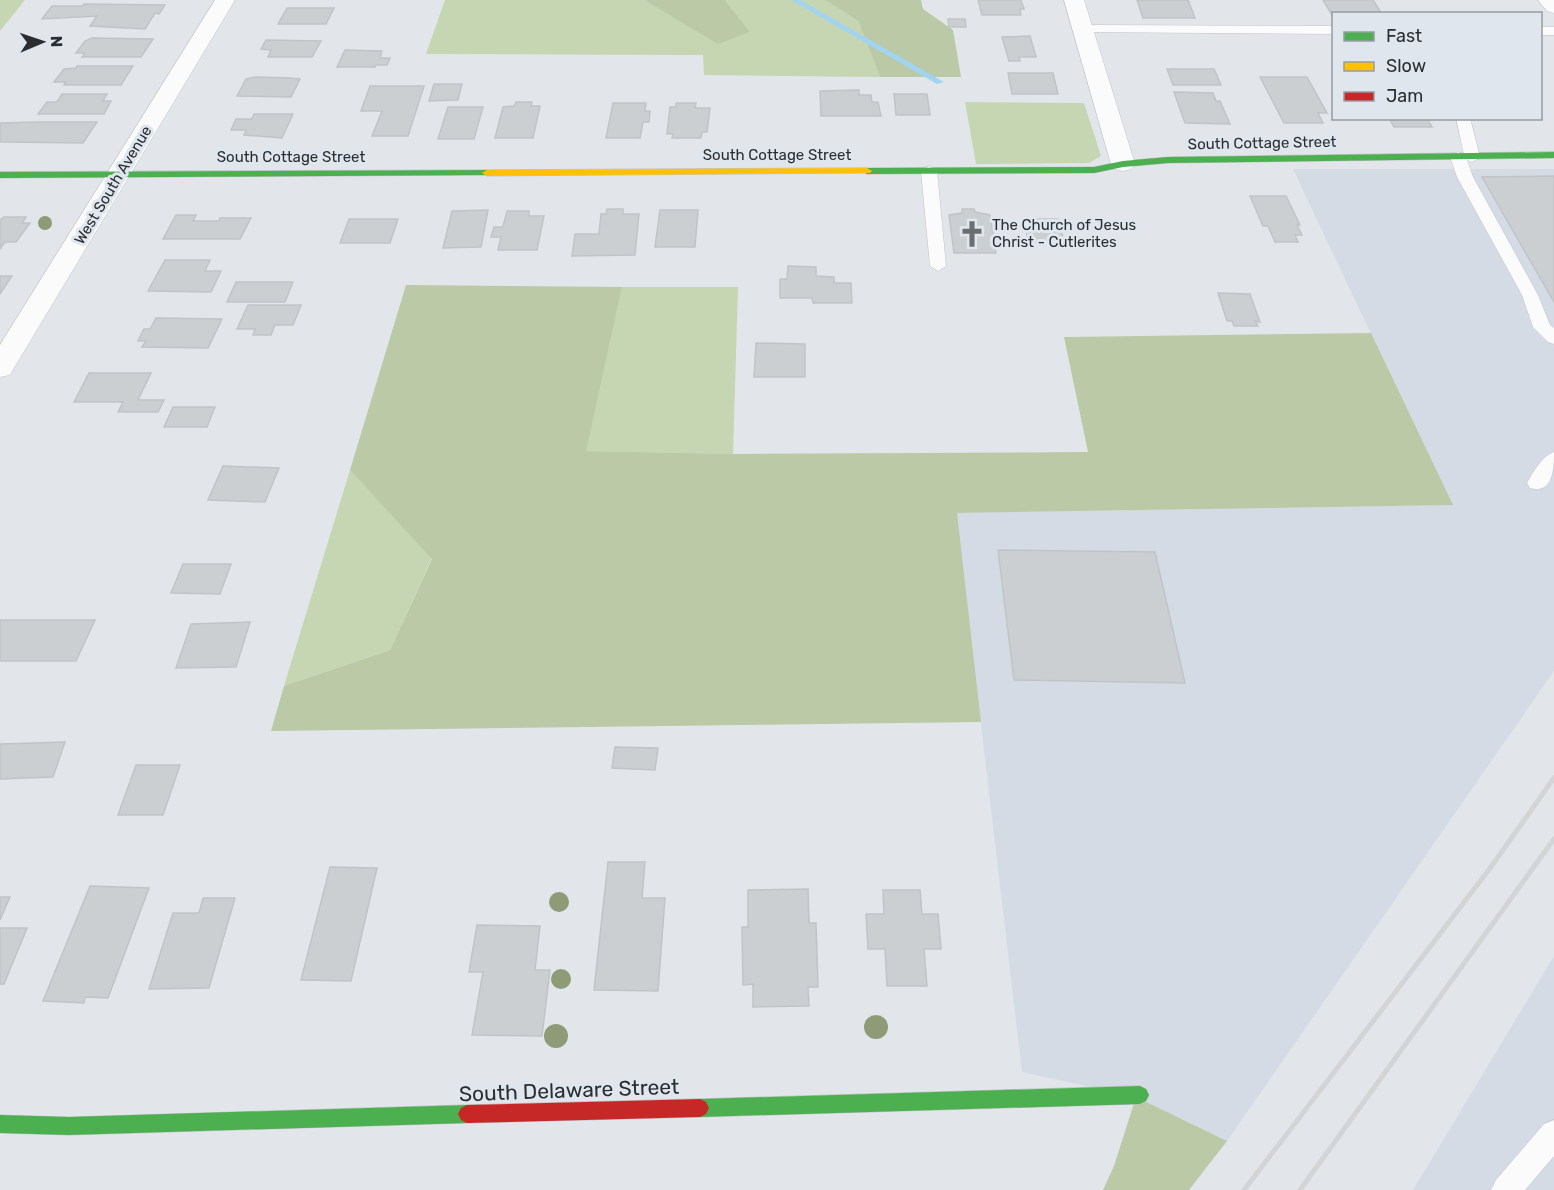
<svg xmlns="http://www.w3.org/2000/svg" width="1554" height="1190" font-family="Rubik,sans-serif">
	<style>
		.built { fill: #d4dbe5 }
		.green { fill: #c6d5b2 }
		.forest { fill: #bbc9a7 }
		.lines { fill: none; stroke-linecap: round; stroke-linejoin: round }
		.stream { fill: #a0d4f0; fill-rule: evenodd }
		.building { fill: #cccfd2; stroke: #c1c4c7; stroke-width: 1.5 }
		.lane-casing { stroke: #c0c3c6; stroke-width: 1 }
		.street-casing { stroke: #c0c3c6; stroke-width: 1 }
		.fast-casing { stroke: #c0c3c6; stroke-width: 1 }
		.slow-casing { stroke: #c0c3c6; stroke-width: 1 }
		.jam-casing { stroke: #c0c3c6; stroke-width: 1 }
		.lane { fill: #fbfbfc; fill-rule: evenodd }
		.street { fill: #fbfbfc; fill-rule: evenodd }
		.fast { fill: #4caf50; fill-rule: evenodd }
		.slow { fill: #ffc107; fill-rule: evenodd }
		.jam { fill: #c62828; fill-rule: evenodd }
		.rail { stroke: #d3d4d6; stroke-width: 5 }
		.tree { fill: #8e9b76 }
		.labels { text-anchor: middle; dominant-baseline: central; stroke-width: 6; stroke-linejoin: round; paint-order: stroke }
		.far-street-label { font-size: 15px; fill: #2b2d30; stroke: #dfe6ee }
		.far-poi-label { font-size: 15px; fill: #2b2d30; stroke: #dfe6ee; text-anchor: start }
		.near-street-label { font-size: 21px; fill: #2b2d30; stroke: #dfe6ee }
	</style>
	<rect width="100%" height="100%" fill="#e2e6ea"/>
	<g class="built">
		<path d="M1293,169H1554V671L1227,1141L1136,1097L1022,1072L956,513L1452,505Z"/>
		<path d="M1554,956V1190H1413Z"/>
	</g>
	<g class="green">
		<path d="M0,0H25L0,31Z"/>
		<path d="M445,0H644L718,43L750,32L725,0H825L858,21L880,77L704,75L703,55L426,54Z"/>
		<path d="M965,102L1084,103L1101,156L1089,163L976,164Z"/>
		<path d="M622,287H738L733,454L585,451Z"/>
		<path d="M350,470L432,558L390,650L284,686Z"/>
	</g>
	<g class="forest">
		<path d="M644,0H725L750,32L718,44Z"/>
		<path d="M825,0H921L923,9L953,30L961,77H880L858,21Z"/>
		<path d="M406,285L622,287L586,451L733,454L1088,452L1064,337L1371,333L1453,505L957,513L981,722L271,731L284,686L390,650L432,559L350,470Z"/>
		<path d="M1136,1097L1227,1141L1189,1190H1103L1114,1166Z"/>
	</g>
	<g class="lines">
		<path class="stream" d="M791,0H800L944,82L937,84Z"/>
	</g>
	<g class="building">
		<path d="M978,0H1021L1024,9H1020L1021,15H982Z"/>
		<path d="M1137,0H1188L1195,18H1143Z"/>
		<path d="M1323,0H1373L1382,14H1334L1333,17Z"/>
		<path d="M84,4L165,5L159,14L155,13L145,29L90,26L97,16L42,19L52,6H82Z"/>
		<path d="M287,8H334L326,24H278Z"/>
		<path d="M948,19H965L966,27H949Z"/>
		<path d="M1030,36L1036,57H1019L1020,61H1009L1002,37Z"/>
		<path d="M92,38L153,39L141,57H82L85,53H76L85,41Z"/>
		<path d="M266,40L321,41L312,57H268L271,50L261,49Z"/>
		<path d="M345,50L382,51L380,58H390L387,65H376L375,67H337Z"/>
		<path d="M77,66H133L121,85H64L66,82H54L64,69L76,68Z"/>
		<path d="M1167,69H1214L1221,85H1173Z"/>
		<path d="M1008,73H1053L1058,94H1012Z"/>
		<path d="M255,77L291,78L300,79L291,97L237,96L246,79Z"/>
		<path d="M1260,77H1307L1327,113H1318L1323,123H1284Z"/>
		<path d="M434,84H462L458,100L429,101Z"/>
		<path d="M370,86H424L408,136H372L382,111H361Z"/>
		<path d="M859,90V95H871L872,102H878L881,116H821L820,91Z"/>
		<path d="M1174,92L1213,93L1216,101H1220L1230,124L1185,123Z"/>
		<path d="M62,94H107L103,101H111L104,114H38L47,102H57Z"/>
		<path d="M894,94H927L930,115H896Z"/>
		<path d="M516,102H532L531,106H540L533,138H495L503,107L514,106Z"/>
		<path d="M613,103H646L645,111H650L649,122H643L640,138H606Z"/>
		<path d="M676,103H696L695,108H710L707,132H702L701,138H672L673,134H667L670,107H676Z"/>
		<path d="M448,107H483L474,139H438Z"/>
		<path d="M254,114H293L282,138L244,135L246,130H231L236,119H252Z"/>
		<path d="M1389,118H1427L1432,127H1394Z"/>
		<path d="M38,122H97L83,143L0,142V123Z"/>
		<path d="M1554,176V302L1482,177Z"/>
		<path d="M1250,196H1286L1300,225H1297L1302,235H1295L1298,242H1275L1268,226H1263Z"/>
		<path d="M607,209H623V214H639L635,255L572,256L575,234H599L601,214H606Z"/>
		<path d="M962,209H974L975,212L990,215L996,253H954L949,215L962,213Z"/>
		<path d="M488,210L481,247L443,248L452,211Z"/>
		<path d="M660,210H698L695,247H655Z"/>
		<path d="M507,211H529V216H544L537,250H498L501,237H491L494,227H503Z"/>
		<path d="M176,215H196L193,221H219L220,218H251L240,239H163Z"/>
		<path d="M4,217H26L22,223H30L16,242H5L0,249V220Z"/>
		<path d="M349,219H398L390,243H340Z"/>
		<path d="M1024,219H1058L1064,241L1028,242Z"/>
		<path d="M165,260H210L205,271H221L211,292L148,291Z"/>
		<path d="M788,266L816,267V276L834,277V283H851L852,303H813L812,298H780V279H787Z"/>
		<path d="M0,276H12L0,294Z"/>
		<path d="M236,282H293L285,302H227Z"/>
		<path d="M1218,293L1250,294L1260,322L1255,321L1258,326H1234L1232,321H1227Z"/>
		<path d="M248,305H301L293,325H275L271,335H253L255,329H237Z"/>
		<path d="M156,318L222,319L208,348L142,347L146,341H138L144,329H150Z"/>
		<path d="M756,343L805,344V377H754Z"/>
		<path d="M89,373H151L138,400H164L158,412H118L123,402H74Z"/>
		<path d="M173,407H215L207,427H164Z"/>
		<path d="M223,466L279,468L265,502L208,500Z"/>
		<path d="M998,550L1155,552L1185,683L1014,680Z"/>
		<path d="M183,564H231L220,594L171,593Z"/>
		<path d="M0,620H95L76,661H0Z"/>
		<path d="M250,622L236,667L176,668L191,624Z"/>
		<path d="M65,742L53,777L0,779V744Z"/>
		<path d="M615,747L658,748L655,770L612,768Z"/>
		<path d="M136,765H180L163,815H118Z"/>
		<path d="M608,862H645L642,898H665L658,991L594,990Z"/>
		<path d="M330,867L377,868L351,981L301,980Z"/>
		<path d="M90,886L149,888L108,998L85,997L84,1003L43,1001Z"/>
		<path d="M808,889L809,923H816L818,987H808L809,1006L753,1007V984L743,985L742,927H748V890Z"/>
		<path d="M883,890H920L922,914H938L941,949H924L927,986H887L885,949H868L866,914H884Z"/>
		<path d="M0,897H10L0,920Z"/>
		<path d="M203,898H235L209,988L149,989L173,913H199Z"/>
		<path d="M477,925L540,926L535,970H550L542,1036L472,1035L483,972H469Z"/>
		<path d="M0,928H27L4,984H0Z"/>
	</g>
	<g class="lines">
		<defs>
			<g id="lane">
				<path d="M1082,25L1334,26V34L1077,32L1075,29L1077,26Z"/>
				<rect x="1540" y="27" width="14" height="8"/>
				<path d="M1456,118H1470L1480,157L1472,162L1467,160L1473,177L1538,295L1550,325L1554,328V344L1548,342L1533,327L1522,295L1457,177L1450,157L1458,152L1464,155Z"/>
				<path d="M929,166L937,171L946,266L938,271L930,266L921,171Z"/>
				<path d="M1554,452C1554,468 1553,495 1530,488L1527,483C1533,472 1542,456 1554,452Z"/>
				<path d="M1554,1120V1156L1525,1190H1491L1496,1180L1544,1124Z"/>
			</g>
			<g id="street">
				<path d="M215,0H235L14,368L10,375L0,377V345Z"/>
				<path d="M1064,0H1084L1135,164L1131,169L1123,171L1115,169L1111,164Z"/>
				<path d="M1538,0H1554V13L1547,11Z"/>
			</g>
			<g id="fast">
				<path d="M1554,152V158L1168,163L1123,167L1094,173L867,174L862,171L867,168L1094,167L1123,161L1168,157Z"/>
				<path d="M487,170L490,171V175L0,178V172Z"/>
				<path d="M1140,1086L1146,1089L1149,1095L1146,1101L1140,1104L700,1117L694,1114L691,1108L694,1102L700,1099Z"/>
				<path d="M467,1105L473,1108L476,1114L473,1120L467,1123L69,1135L0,1133V1115L69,1117Z"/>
			</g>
			<path id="slow" d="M867,168L872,171L870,173L487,176L482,173L487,170Z"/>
			<path id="jam" d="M700,1099L706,1102L709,1108L706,1114L700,1117L467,1123L461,1120L458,1114L461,1108L467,1105Z"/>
		</defs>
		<use href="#lane" class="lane-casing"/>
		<use href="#street" class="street-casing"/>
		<use href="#fast" class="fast-casing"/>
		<use href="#slow" class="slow-casing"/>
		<use href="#jam" class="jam-casing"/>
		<use href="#lane" class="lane"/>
		<use href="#street" class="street"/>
		<use href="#fast" class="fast"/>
		<use href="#slow" class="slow"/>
		<use href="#jam" class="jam"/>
		<g class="rail">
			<path d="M1244,1190L1491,867L1554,778"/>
			<path d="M1300,1190L1554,839"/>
		</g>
	</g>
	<g class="tree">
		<circle cx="45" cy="223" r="7"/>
		<circle cx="559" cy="902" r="10"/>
		<circle cx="561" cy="979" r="10"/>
		<circle cx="876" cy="1027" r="12"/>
		<circle cx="556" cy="1036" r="12"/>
	</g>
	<defs>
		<symbol id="church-bare" viewBox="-9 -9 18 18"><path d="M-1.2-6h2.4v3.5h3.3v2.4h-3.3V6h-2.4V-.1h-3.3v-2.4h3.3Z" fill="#6b6e71" stroke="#dfe6ee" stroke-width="2.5" paint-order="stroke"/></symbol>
	</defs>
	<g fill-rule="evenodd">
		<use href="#church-bare" x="953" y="215" width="38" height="38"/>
	</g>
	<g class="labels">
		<g class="far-street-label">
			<text transform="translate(1262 143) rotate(-1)">South Cottage Street</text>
			<text x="777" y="155">South Cottage Street</text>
			<text x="291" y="157">South Cottage Street</text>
			<text transform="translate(113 185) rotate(-59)">West South Avenue</text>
		</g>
		<g class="far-poi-label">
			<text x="992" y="225">The Church of Jesus<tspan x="992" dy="17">Christ - Cutlerites</tspan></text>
		</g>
		<g class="near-street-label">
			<text transform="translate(569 1090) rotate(-2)">South Delaware Street</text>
		</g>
	</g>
	<rect x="1332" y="12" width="210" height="108" fill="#dfe6ee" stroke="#979ca2" stroke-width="1.5"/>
	<rect x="1344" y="32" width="30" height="9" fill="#4caf50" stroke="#979ca2" stroke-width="1.5"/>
	<text x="1386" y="42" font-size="18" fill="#2b2d30">Fast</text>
	<rect x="1344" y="62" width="30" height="9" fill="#ffc107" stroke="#979ca2" stroke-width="1.5"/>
	<text x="1386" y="72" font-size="18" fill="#2b2d30">Slow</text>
	<rect x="1344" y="92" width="30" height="9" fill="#c62828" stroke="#979ca2" stroke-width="1.5"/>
	<text x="1386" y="102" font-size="18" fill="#2b2d30">Jam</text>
	<g transform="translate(42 42) rotate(88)" stroke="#dfe6ee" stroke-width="4.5" paint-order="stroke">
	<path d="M0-4.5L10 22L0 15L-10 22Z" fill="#2b2d30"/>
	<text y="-9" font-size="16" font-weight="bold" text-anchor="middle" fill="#2b2d30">N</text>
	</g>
</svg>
